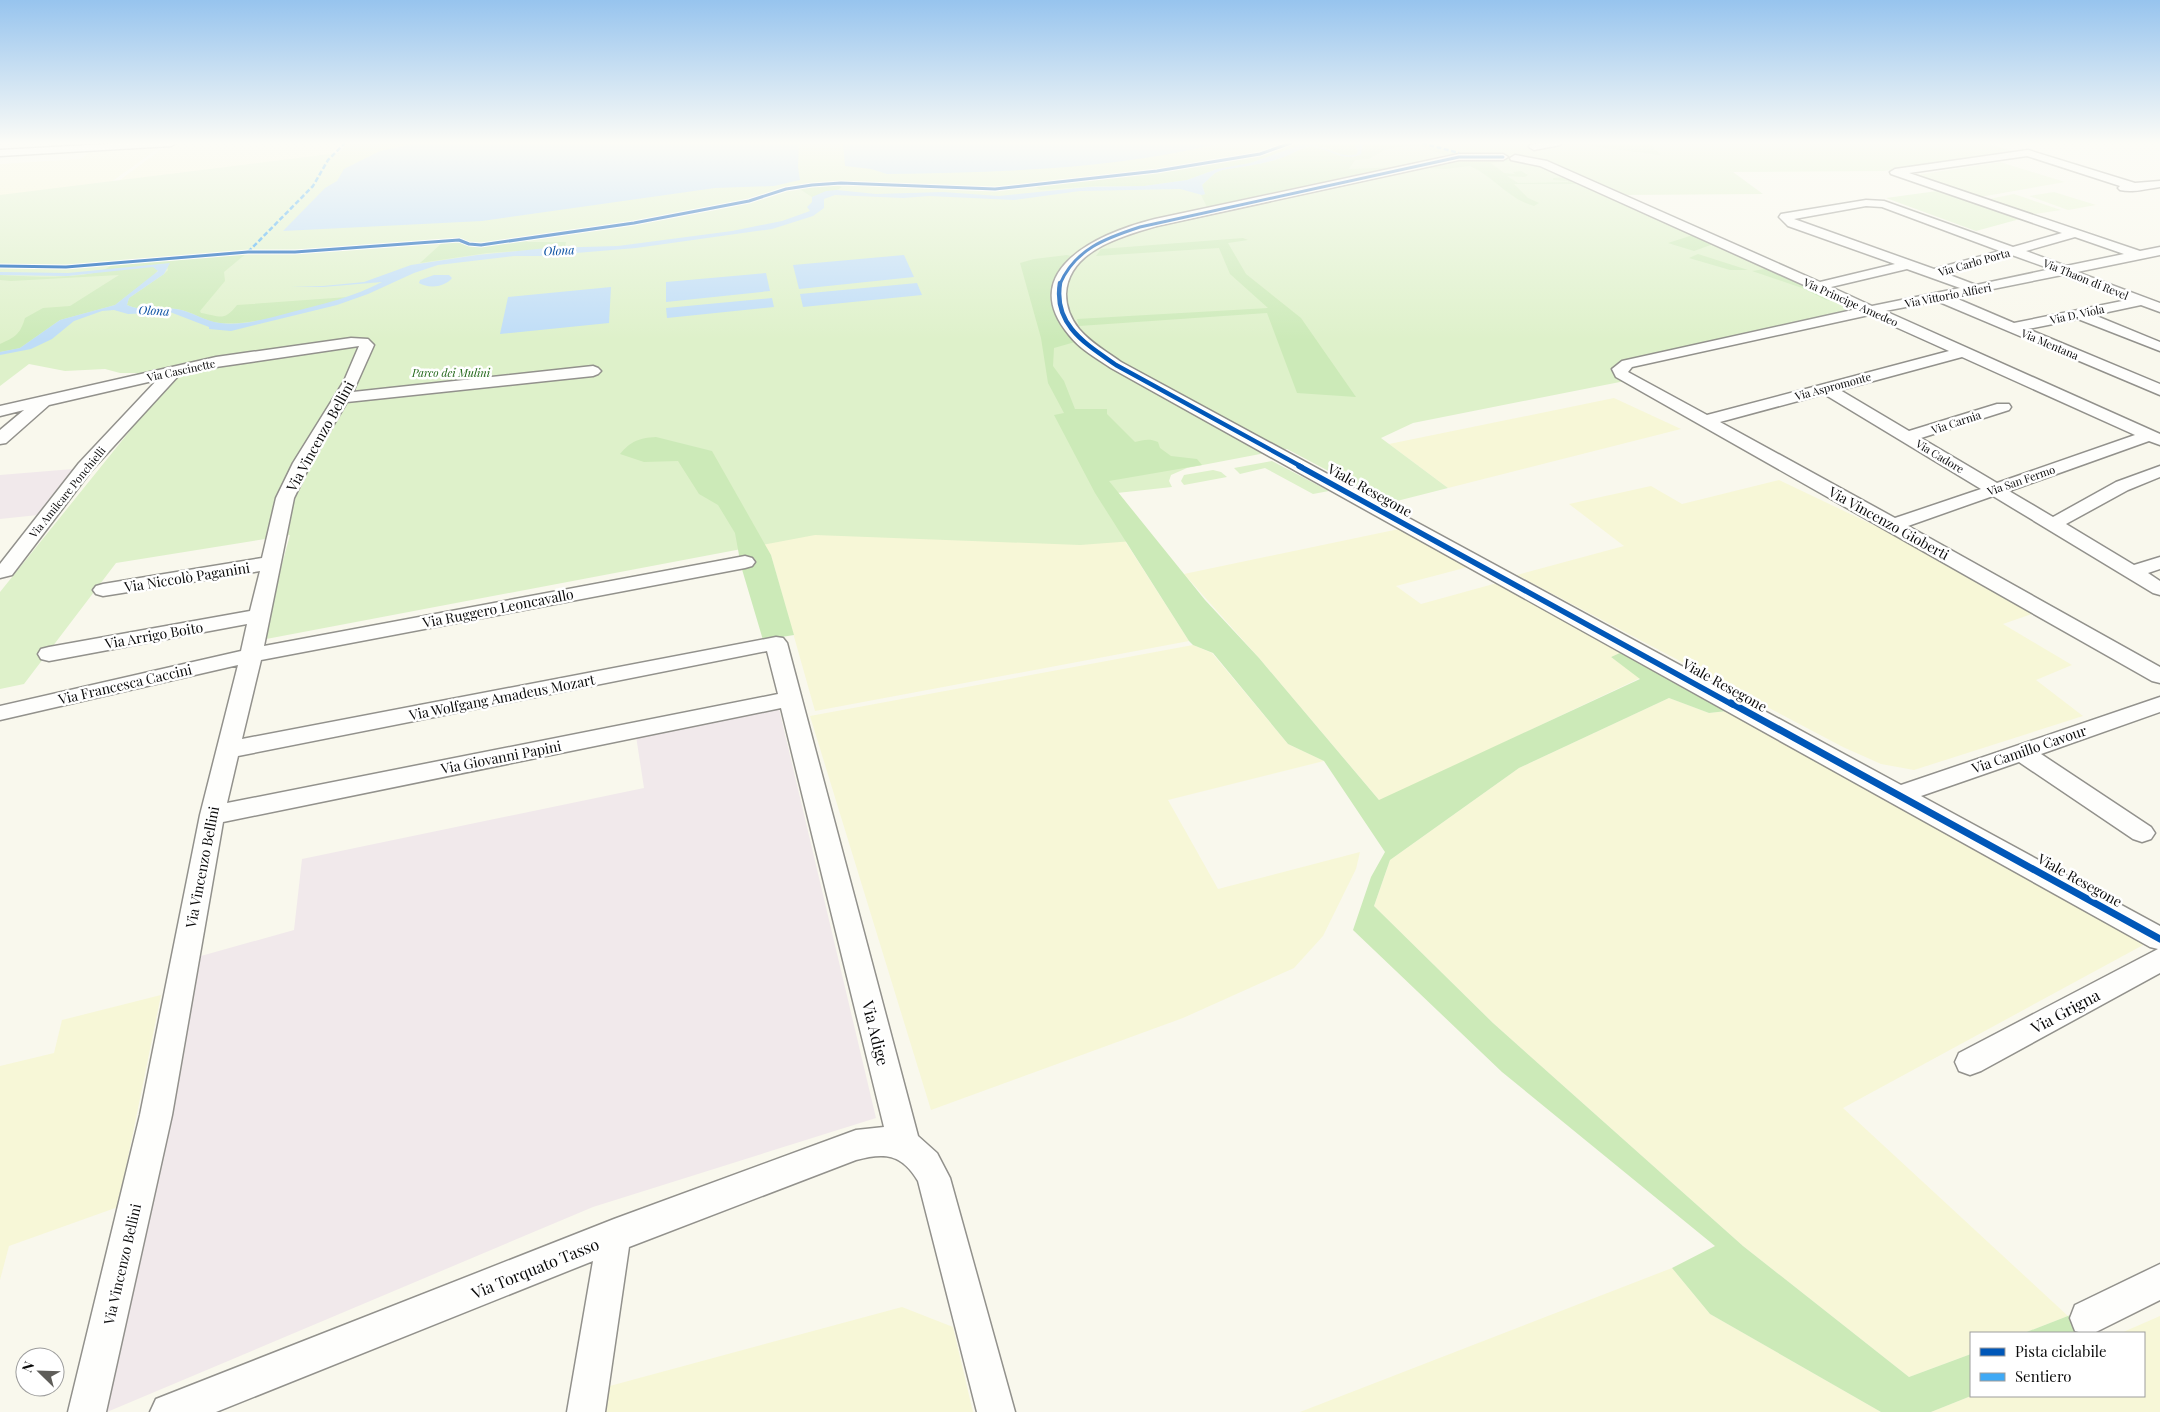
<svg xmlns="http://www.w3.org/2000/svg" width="2160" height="1412" font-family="'Playfair Display',serif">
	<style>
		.industrial { fill: #f1e9eb }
		.farmland { fill: #f7f7d7 }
		.green { fill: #def1ca }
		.forest { fill: #cceab8; fill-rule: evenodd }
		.pitch { fill: #e9f5d4 }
		.water { fill: #bfddf7 }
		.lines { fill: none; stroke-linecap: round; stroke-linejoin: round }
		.minor-casing { stroke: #92918c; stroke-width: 3 }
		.minor { fill: #fefefc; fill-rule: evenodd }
		.quiet { stroke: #3fa9f5; stroke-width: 2.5; stroke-dasharray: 5 2.5; stroke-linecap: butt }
		.cycleway-far3-casing { stroke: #fff; stroke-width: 5 }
		.cycleway-far2-casing { stroke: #fff; stroke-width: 6 }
		.cycleway-far1-casing { stroke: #fff; stroke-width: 8 }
		.cycleway-casing { stroke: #fff; stroke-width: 10 }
		.cycleway-far3 { stroke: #0057b8; stroke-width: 3 }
		.cycleway-far2 { stroke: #0057b8; stroke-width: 4.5 }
		.cycleway-far1 { stroke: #0057b8; stroke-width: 5.5 }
		.cycleway { stroke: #0057b8; stroke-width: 7 }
		.labels { text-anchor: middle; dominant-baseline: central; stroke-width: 5; stroke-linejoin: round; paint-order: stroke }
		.far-street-label { font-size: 11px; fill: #0a0a0a; stroke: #fff }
		.far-park-label { font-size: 11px; font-style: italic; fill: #1f6517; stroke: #fff }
		.far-water-label { font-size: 12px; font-style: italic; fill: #0b51a3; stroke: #fff }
		.street-label { font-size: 14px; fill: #0a0a0a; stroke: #fff }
		.near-street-label { font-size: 16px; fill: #0a0a0a; stroke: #fff }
	</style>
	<rect width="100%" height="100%" fill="#f9f8ed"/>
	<g class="industrial">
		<path d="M73,469L38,515L0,519V475Z"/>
		<path d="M779,709L876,1118L593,1207L107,1412H104L201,956L294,930L302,859L644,788L636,736Z"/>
	</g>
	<g class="farmland">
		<path d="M175,143H341L308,180L0,265V164L80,159L92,150L163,145L97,192H104L164,147Z"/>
		<path d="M640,362L1095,494L1189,641L815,711L771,555Z"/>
		<path d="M1614,398L1681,429L1448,488L1389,444Z"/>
		<path d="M1779,480L1953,563L2035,613L2003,624L2072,665L2036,680L2083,716L1914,770L1881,764L1843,747L1517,575L1624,546L1569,504L1651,486L1682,504Z"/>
		<path d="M1399,529L1468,567L1396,586L1421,604L1497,583L1622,652L1611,657L1640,678L1380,801L1259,658L1184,574Z"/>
		<path d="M1193,645L1212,653L1288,744L1324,761L1168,800L1218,889L1360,852L1356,869L1323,936L1294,968L1183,1018L931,1110L810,716Z"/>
		<path d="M1669,698L1709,713L1727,711L2145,944L1843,1108L2068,1316L2024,1333H1971V1354L1909,1377L1743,1246L1493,1023L1374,906L1390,860L1519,768Z"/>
		<path d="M161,995L118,1207L9,1246L0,1280V1066L54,1053L62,1020Z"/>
		<path d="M1672,1268L1710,1314L1881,1412H1300Z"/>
		<path d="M902,1307L953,1327L973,1412H603L606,1387Z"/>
		<path d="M2160,1316V1412H1931L1971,1396H2144V1333H2121Z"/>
	</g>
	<g class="green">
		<path d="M348,143H1987L2019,153L1883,171L1733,172L1763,194L1622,195L1856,309L1854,311L1621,362L1612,368L1614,375L1625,381L1413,423L1381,438L1448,488L1389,503L1287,449L1187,468L1171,475L1169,481L1172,487L1117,493L1147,540L1080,545L815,535L261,640L290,535L116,563L24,684L0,689V592L174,376H137V373H120L105,369L65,371L29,364L0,386V195L338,153Z"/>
		<path d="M1937,191L2020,219L1976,231L1886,198Z"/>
		<path d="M1272,461L1329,491L1313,494L1265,468L1240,474L1234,468Z"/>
		<path d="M1213,470L1221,472L1227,477L1184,485L1181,481L1184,475Z"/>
	</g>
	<g class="forest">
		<path d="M1293,143H1306L1250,163L1217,169L1187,180L1144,186H1096L1041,190L1034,186L1159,172L1192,165L1258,155Z"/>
		<path d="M1326,143H1360L1356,146L1358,151L1357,154L1344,156L1328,148L1316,146Z"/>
		<path d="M1392,143H1420L1459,153L1454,156L1208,209L1201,195L1205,194L1202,185L1215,173L1222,170C1240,167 1259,165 1276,160C1287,156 1301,146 1313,147C1329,149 1345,163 1361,154L1362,147L1364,145ZM1406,146H1420L1447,156L1401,167L1349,169L1355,160L1369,159L1384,150Z"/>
		<path d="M1583,143H1650L1660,155L1596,147Z"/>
		<path d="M1493,158L1506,159L1511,161L1491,163L1504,173L1515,174L1513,172L1521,171L1528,175L1525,177L1507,176L1518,183L1568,182V181L1553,180V178L1568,177L1586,184H1514L1528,198L1539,203L1534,206C1508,199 1493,176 1470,166L1445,169L1425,168L1458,161Z"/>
		<path d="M833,184L842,187C836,192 820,194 812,197L798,188Z"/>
		<path d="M1696,234L1716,243L1694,251L1668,243Z"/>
		<path d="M1243,238L1248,240L1228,243L1246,274L1301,318L1356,397L1297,393L1267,313L1079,326L1077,319L1268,308L1230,274L1219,248L1096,256L1101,249Z"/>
		<path d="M533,239L526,242H566L565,248L487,253L420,263L443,242L461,241L469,245L482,246Z"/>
		<path d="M247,253L224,272L225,281L200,311L201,313C220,316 224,322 237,305L348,297C312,308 257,326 220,323C205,322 192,311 177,309C161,307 142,312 127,305L129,298L164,274L168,270L167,266L158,270L154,275L115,305L60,320L20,348L0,352V344C15,337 20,335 25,318L43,308L70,306L119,275L11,281L0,280V275C26,276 97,282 114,263Z"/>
		<path d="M1698,254L1748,270H1730L1689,258Z"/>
		<path d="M1067,255L1071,256C1038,288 1047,311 1075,342L1054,348L1053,366L1064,381L1075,409H1107V414L1135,442C1143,440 1149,438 1158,442L1160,448L1171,456L1197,459L1202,465L1109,481L1205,600L1259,658L1379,800L1640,679L1611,657L1622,652L1727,711L1709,713L1669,698L1519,768L1390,860L1374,906L1493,1023L1743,1246L1909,1377L1971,1354V1396L1931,1412H1881L1710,1314L1672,1268L1715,1246L1502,1072L1353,930L1371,877L1385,852L1324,761L1288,744L1213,653L1193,645L1189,641L1095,493L1054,415L1064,413L1048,383L1041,338L1020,263L1034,259Z"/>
		<path d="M1771,268L1847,303L1826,300L1802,288L1752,271Z"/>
		<path d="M656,437L712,451L771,555L794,635L763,640L741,566L735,533L718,505L699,494L678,461L644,462L620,454C631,441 639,438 656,437Z"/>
		<path d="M2073,1314L2095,1333H2024Z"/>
	</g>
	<g class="pitch">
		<path d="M2000,162L2065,182L1980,197L1917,175Z"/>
		<path d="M2054,192L2096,205L2068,210L2029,196Z"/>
		<path d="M2014,194L2061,210L2029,215L1984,200Z"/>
	</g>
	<g class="water">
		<path d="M417,143H799L798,167L800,180L774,186L715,188L482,221L283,231L325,188L337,181L344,169L380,151Z"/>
		<path d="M843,143H1221C1112,170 999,172 887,174L871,169L845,166Z"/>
		<path d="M1306,143H1346H1324L1316,146C1329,149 1344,159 1357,154L1358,151L1355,146L1360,143H1357H1392L1364,145L1362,147L1361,154C1345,163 1329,149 1313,147C1306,146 1297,151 1291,154C1269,164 1245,166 1222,170L1215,173L1202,185L1205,194L1202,195L1180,189L1080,191L1014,200L929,196L903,198L835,195L824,199V208L813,216L772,229L636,248L540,256H514L438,265L414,273L368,294L337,305L231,331L209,329V327L170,312L128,314L114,310L102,311L74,321L52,339L31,349L0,355V352L20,348L60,320L115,305L158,271L153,267L67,276L0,275V272L68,273L170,263L164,274L129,298L127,305C142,312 160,307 176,309C191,311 204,321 220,323C243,326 269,318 292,312C323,304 353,297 382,282L323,287L291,286H323L364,282L411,265L477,255L547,248L618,246L732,231L782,221L810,211L807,207L812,202V197L826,191L837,190L876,194L943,192L999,196L1088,187L1144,186L1187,180L1217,169L1250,163Z"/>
		<path d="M904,255L914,277L799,289L793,265Z"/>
		<path d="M766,273L770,291L666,302V282Z"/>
		<path d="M434,275H449L452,278C445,287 429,289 419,283L420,280Z"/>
		<path d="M917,283L922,295L803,307L800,294Z"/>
		<path d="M611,287L609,323L500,334L508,297Z"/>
		<path d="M772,298L774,307L667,318L666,308Z"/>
	</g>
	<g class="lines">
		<defs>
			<g id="minor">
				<path d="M125,143H176L171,146L0,156V150Z"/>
				<path d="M1541,143H1561L1560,145L1534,150L1529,147L1530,145Z"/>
				<path d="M2028,150L2135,183L2160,181V187C2146,189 2133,193 2120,190L2118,188L2120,186L2027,156L1909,173L2140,251L2160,247V255L2077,272L2160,303V312L2141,305L2094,315L2160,342V351L2078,319L2028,329L2160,384V395L1937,301L1885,311L2160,434V445L2149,441L2009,491L2053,517L2116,482L2160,466V477L2128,490L2066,524L2134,565L2160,557V569L2148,573L2160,581V595L2153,593L1993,496L1908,526L2160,667V683L2152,681L1616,377L1612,369L1622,361L1857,309L1540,166L1511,160L1510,158L1515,155L1547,161L1820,282L1895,264L1788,226L1779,217L1781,214L1866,200L1884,201L2013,247L2062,233L1891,174L1890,172L1895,169ZM1866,206L1882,207L2000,251L1934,269L1794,219ZM2075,237L2124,254L2066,266L2026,251ZM2012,255L2051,269L1976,285L1947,274ZM1907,269L1960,288L1872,306L1831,287ZM2062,275L2127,300L2014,323L1953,297ZM1869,315L1949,351L1707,415L1628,372L1632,367ZM1962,357L2135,435L1997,483L1921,438L2009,410L2011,407L2009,404H1997L1909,431L1840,390ZM1824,394L1981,489L1895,518L1720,422Z"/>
				<path d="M1459,154H1503L1508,157L1503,160H1459L1157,226C1123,236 1068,250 1066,294C1066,307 1071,319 1079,329C1091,343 1107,352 1121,362L1901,785L2160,697V712L2041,754L2151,827L2155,833L2151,839L2142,842L2133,839L2019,762L1921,796L2160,926V973L1981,1071L1970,1075L1959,1071L1955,1062L1959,1053L2158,949L2150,947L1111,368C1096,358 1080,349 1069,335C1014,269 1103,232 1155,219Z"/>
				<path d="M351,338L368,339L374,345L353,392L593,366L598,368L601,371L598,374L593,376L347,402L311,463L294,498L264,646L745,556L752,558L755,562L752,566L745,568L261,660L242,739L776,637L783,638L787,643L918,1136L937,1153L950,1178L1015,1412H977L918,1181C902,1154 885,1152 856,1160L629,1247L605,1412H567L593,1261L216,1412H150L156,1399L614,1219L856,1130L884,1127L781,708L223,822L172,1115L106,1412H68L140,1115L200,815L238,665L0,720V706L241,651L247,624L49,661L41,659L38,654L41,649L49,647L250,611L260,571L103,596L96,594L93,590L96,586L103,584L262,558L276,498L293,463L344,381L359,346L216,367L179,375L91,471L12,575L0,578V564L79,463L157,380L49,405L6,443L0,444V430L24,410L0,416V406L216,357ZM767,651L778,694L227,803L238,756Z"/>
				<path d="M2160,1264V1300L2094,1333H2082L2075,1331L2070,1318L2075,1305Z"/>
			</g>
		</defs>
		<use href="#minor" class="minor-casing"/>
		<use href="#minor" class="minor"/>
		<g class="quiet">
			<path d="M1422,143L1459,153"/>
			<path d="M248,252L313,186L328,160L345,143"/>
		</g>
		<defs>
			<g id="cycleway-far3">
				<path d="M0,266L66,267L248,252H295L459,240L469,244L481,245L634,223L749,201L786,189L812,185L841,183L995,189L1157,171L1260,154L1291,143"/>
				<path d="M1060,284C1075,249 1106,238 1140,227L1459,157H1503"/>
			</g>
			<path id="cycleway-far2" d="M1060,283C1053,325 1086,344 1116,365L1302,467"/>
			<path id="cycleway-far1" d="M1299,466L1733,705"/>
			<path id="cycleway" d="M1731,703L2160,939"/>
		</defs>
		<use href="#cycleway-far3" class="cycleway-far3-casing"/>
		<use href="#cycleway-far2" class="cycleway-far2-casing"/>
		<use href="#cycleway-far1" class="cycleway-far1-casing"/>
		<use href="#cycleway" class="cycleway-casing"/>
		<use href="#cycleway-far3" class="cycleway-far3"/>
		<use href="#cycleway-far2" class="cycleway-far2"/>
		<use href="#cycleway-far1" class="cycleway-far1"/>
		<use href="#cycleway" class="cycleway"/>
	</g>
	<linearGradient id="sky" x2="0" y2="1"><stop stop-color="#97c4ee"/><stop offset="0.42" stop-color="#fcfcf7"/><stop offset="1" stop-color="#fcfcf7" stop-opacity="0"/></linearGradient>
	<rect width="2160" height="340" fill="url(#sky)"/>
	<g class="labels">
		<g class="far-street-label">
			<text transform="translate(1974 262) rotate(-16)">Via Carlo Porta</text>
			<text transform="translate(2086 279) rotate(22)">Via Thaon di Revel</text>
			<text transform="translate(1948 295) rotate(-11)">Via Vittorio Alfieri</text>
			<text transform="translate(1851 302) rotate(24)">Via Principe Amedeo</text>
			<text transform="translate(2077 314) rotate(-12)">Via D. Viola</text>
			<text transform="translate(2050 344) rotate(23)">Via Mentana</text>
			<text transform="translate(181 370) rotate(-12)">Via Cascinette</text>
			<text transform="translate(1833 386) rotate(-15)">Via Aspromonte</text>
			<text transform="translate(1956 422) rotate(-18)">Via Carnia</text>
			<text transform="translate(1940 456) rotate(31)">Via Cadore</text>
			<text transform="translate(2021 480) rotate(-19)">Via San Fermo</text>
			<text transform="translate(67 492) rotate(-51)">Via Amilcare Ponchielli</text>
		</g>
		<g class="far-park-label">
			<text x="451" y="372">Parco dei Mulini</text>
		</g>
		<g class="far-water-label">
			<text transform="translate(559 250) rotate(-3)">Olona</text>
			<text transform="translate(154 310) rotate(3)">Olona</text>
		</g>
		<g class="street-label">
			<text transform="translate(320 436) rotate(-61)">Via Vincenzo Bellini</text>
			<text transform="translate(1370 490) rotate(29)">Viale Resegone</text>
			<text transform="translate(1889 523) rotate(29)">Via Vincenzo Gioberti</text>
			<text transform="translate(187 577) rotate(-9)">Via Niccolò Paganini</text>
			<text transform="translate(498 608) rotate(-11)">Via Ruggero Leoncavallo</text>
			<text transform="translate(154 635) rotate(-10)">Via Arrigo Boito</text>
			<text transform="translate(125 684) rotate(-13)">Via Francesca Caccini</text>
			<text transform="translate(1725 685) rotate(29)">Viale Resegone</text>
			<text transform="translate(502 697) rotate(-11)">Via Wolfgang Amadeus Mozart</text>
			<text transform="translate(2029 749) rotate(-19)">Via Camillo Cavour</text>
			<text transform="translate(501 757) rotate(-11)">Via Giovanni Papini</text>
			<text transform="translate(202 867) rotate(-79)">Via Vincenzo Bellini</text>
			<text transform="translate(2080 880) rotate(29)">Viale Resegone</text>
			<text transform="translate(122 1264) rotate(-77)">Via Vincenzo Bellini</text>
		</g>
		<g class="near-street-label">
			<text transform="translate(2065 1011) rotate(-28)">Via Grigna</text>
			<text transform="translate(876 1033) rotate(76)">Via Adige</text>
			<text transform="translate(535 1268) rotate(-22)">Via Torquato Tasso</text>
		</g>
	</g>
	<rect x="1970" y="1332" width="175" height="65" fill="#ffffff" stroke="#9d9d9d"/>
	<rect x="1980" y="1348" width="25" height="8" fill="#0057b8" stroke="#9d9d9d"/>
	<text x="2015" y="1357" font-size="15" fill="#0a0a0a">Pista ciclabile</text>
	<rect x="1980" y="1373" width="25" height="8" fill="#3fa9f5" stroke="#9d9d9d"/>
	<text x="2015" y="1382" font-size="15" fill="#0a0a0a">Sentiero</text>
	<g transform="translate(40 1372) rotate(293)"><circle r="24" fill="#ffffff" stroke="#9d9d9d"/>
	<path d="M0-4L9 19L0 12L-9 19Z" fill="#5e5d59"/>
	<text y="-8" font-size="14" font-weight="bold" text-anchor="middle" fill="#0a0a0a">N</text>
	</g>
</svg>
